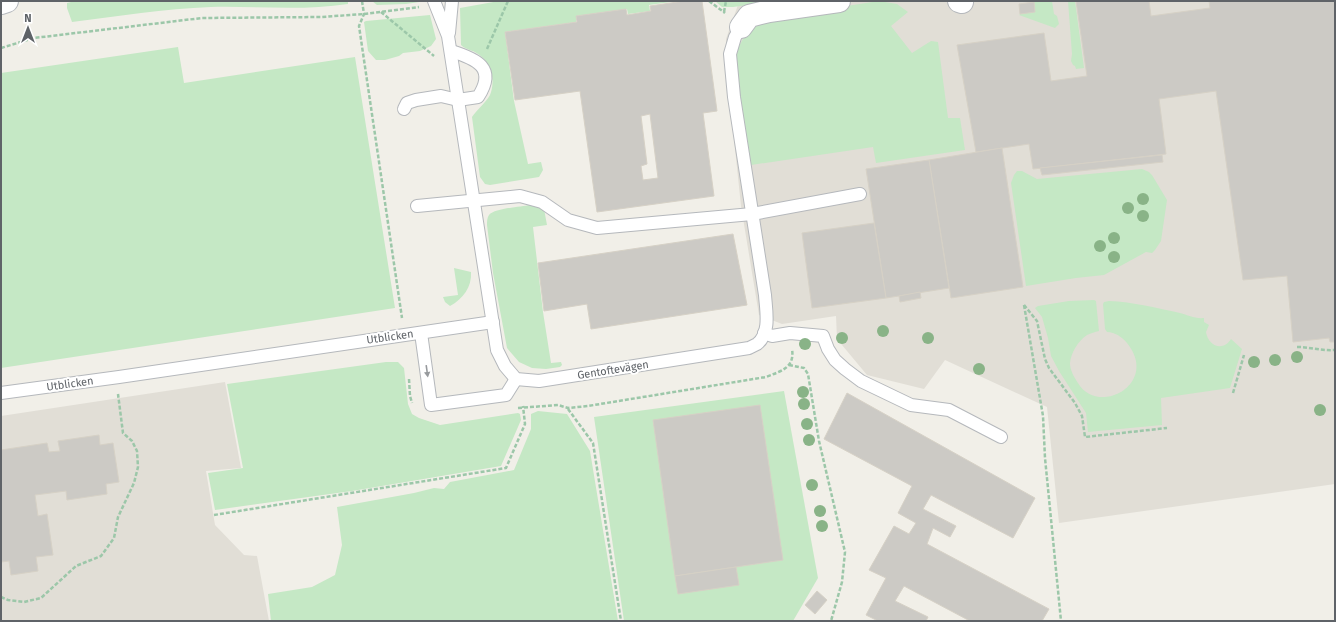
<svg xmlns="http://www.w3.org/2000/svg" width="1336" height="622" font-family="'Fira Sans',sans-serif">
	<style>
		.education { fill: #e1ded6 }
		.green { fill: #c5e8c5 }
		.building { fill: #cccac5; stroke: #d6d1c6; fill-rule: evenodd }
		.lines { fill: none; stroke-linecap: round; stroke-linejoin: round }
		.lane-casing { stroke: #b5b8bc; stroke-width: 14 }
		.street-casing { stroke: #b5b8bc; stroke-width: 24 }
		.secondary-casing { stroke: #b6babf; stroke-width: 24 }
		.path { stroke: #9cc7a9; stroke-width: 2.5; stroke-dasharray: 4 2; stroke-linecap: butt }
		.lane { stroke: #fff; stroke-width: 12 }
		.street { stroke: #fff; stroke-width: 22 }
		.secondary { stroke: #fff; stroke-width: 22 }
		.tree { fill: #89b387 }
		.oneway { fill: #979a9d }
		.labels { text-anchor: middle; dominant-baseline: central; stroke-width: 4; stroke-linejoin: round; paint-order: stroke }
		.street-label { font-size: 11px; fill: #5f6368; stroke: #fff }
	</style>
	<rect width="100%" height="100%" fill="#f1efe8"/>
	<g class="education">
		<path d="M741,1H1335V484L1059,523L1047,407L945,360L924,389L867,375L837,339L836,316L782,324L759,315L741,206L726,62V39L739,2Z"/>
		<path d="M225,382L241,468L206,471L215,525L244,555L257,556L269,621H1V416Z"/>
	</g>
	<g class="green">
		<path d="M75,1H348V4C303,11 257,6 211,7C164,9 118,16 72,22L67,8V3Z"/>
		<path d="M372,1H426L406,4L377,5Z"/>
		<path d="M499,1H678L649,5L650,11L628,14L627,9L576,16V22L505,32L514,101L528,164L541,162L543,170L539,177L490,185L485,184L480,177L472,117C477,110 486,102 490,95C496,80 491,62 478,54C473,50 466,50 461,45L460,8Z"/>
		<path d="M715,1H776L733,7H722Z"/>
		<path d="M879,1L897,4L908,12L891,26L912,53L931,41L938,42L948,118H960L965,150L876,163L873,147L751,165L735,75L734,61L738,48L743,39L763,19Z"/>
		<path d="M1035,1H1052L1054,14L1057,16L1059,24L1055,28L1019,15Z"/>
		<path d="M1068,1H1075L1084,68L1076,69L1075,66L1073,65L1071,61L1072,54Z"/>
		<path d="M430,15L436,39L431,46L420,51L403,53L399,56L385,60H376L368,51L364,22L366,21Z"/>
		<path d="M178,47L184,83L355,57L395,308L1,368V73Z"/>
		<path d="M1142,169L1149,172L1152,175L1167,200L1161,241L1155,250L1152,253L1146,252L1104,275L1076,278L1026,286L1011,183L1014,175L1017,171H1022L1037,179Z"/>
		<path d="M530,205H539L544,209L547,225L533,227L543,312L551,363L561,362L562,365L560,367L546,369L532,368L519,362L507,348L493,273L487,225C487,221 487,218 489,215C495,208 521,207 530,205Z"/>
		<path d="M454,268L471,272C472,287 463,299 450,306L445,302L443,297L458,295Z"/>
		<path d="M1094,300L1096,301L1099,331C1095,332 1091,333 1087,335C1078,341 1071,353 1070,363C1070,370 1074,377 1078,383C1098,417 1160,384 1127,343C1122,337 1115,332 1107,332L1105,329L1103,304L1104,302L1109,301C1133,302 1157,308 1180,313C1188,315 1195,319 1204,318V322L1209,325L1206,332C1208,346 1223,352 1231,339L1242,349L1230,388L1161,398L1162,425L1088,432L1086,413L1059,371L1051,356L1048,338L1042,317L1035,308L1038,306L1069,301Z"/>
		<path d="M386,362H398L404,368L408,404L412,414L419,418L440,425L518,413L520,414L521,420L501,466L352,491L215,510L208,473L243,468L227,384Z"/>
		<path d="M784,391L818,578L793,621H624L594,417Z"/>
		<path d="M538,411L567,414L590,451L618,621H271L268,594L312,587L335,575L342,545L337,507L414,493L434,488L444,489L450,482L514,470L531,429V414Z"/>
	</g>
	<g class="building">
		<path d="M684,1H702L717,111L703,113L714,196L597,212L580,91L515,100L505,32L577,22L576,16L626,9L627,15L651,11L650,6ZM650,114L658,178L643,180L641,166L647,164L641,116Z"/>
		<path d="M1076,1H1149L1151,16L1210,8L1209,1H1335V342H1330L1329,338L1293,342L1287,276L1243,280L1216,91L1159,99L1166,154L1033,169L1029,144L976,152L957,45L1044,33L1051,81L1087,76Z"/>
		<path d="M1034,2L1035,12L1020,14L1019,4Z"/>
		<path d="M1002,148L1023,287L951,298L929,160Z"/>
		<path d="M1162,155L1163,162L1042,175L1040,168Z"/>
		<path d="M929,160L949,288L886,298L866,169Z"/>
		<path d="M874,223L886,298L812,308L802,233Z"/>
		<path d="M733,234L747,305L591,329L587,304L544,311L538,263Z"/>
		<path d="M920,292L921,298L900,302L899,296Z"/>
		<path d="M847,393L1035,498L1013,538L931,495L923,509L956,526L950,537L933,528L927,544L1049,609L1042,621H970L904,586L895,601L928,617L926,621H878L866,615L886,578L869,570L894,526L909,534L916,523L898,513L912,486L824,439Z"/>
		<path d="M760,405L783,560L675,576L653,420Z"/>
		<path d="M99,435L100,445L113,443L119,482L106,484L107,494L67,500L66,491L35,495L38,516L47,514L53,555L36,557L38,571L11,575L9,561L1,562V450L47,443L49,452L60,451L58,441Z"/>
		<path d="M736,567L739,585L678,594L675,576Z"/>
		<path d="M817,591L827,600L815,614L805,605Z"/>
	</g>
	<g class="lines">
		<defs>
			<g id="lane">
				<path d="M434,1L448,36L497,350L505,366L516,379L539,381L749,348C751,347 755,345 757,344C771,333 766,310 765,295L734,97L730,54L735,37L741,27"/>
				<path d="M449,33L452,1"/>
				<path d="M404,109L407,103L416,100L441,96L458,100L478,97C497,68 477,59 451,51"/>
				<path d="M417,206L520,196L542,202L568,220L597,228L752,214L860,194"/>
				<path d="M421,333L431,405L506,395L516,379"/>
				<path d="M764,333L772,336L790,333L823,336L828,349L835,360L845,369L861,381L911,405L949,410L1001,437"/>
				<path d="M1,393L119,377L493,322"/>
			</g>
			<g id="street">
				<path d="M959,1L962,2"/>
				<path d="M741,27L749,16L769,11L839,1"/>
			</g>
			<path id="secondary" d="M1,3L7,1"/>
		</defs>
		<use href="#lane" class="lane-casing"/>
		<use href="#street" class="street-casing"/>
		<use href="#secondary" class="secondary-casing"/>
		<g class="path">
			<path d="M362,1L364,14L359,26L402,318"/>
			<path d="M709,1L725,13"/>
			<path d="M381,12L434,56"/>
			<path d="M724,12L726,1"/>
			<path d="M1,48L34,38L202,18L321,17L364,14L419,7"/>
			<path d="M487,49L508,1"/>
			<path d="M1024,305L1043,416L1045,458L1061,621"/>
			<path d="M1024,305L1037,321L1045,359L1049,368L1075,403L1082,416L1085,437L1167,428"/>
			<path d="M1297,347C1310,347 1322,351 1335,350"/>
			<path d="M789,365L804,368L808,374L819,441L845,552L842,582L831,621"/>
			<path d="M409,379L410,396L412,403"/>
			<path d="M1233,393L1244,355"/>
			<path d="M518,408L558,405L568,408L588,406L766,377C781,371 795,368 792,349"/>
			<path d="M568,409L593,443L621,621"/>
			<path d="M214,515L506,468L525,424L523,406"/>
			<path d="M1,597L8,600L24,602L41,598L76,566L101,556L114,538L118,517L134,483L138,467L137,451L132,441L123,433L118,394"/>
		</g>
		<use href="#lane" class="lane"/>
		<use href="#street" class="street"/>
		<use href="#secondary" class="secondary"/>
	</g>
	<g class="tree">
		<circle cx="1143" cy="199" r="6"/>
		<circle cx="1128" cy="208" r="6"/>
		<circle cx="1143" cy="216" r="6"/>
		<circle cx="1114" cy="238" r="6"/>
		<circle cx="1100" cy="246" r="6"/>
		<circle cx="1114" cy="257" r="6"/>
		<circle cx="883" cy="331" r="6"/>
		<circle cx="842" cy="338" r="6"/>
		<circle cx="928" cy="338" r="6"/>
		<circle cx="805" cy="344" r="6"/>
		<circle cx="1297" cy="357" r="6"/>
		<circle cx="1275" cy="360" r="6"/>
		<circle cx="1254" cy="362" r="6"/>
		<circle cx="979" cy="369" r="6"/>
		<circle cx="803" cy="392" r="6"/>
		<circle cx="804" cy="404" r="6"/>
		<circle cx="1320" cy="410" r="6"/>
		<circle cx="807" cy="424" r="6"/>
		<circle cx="809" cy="440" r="6"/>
		<circle cx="812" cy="485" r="6"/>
		<circle cx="820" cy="511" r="6"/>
		<circle cx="822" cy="526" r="6"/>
	</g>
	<defs><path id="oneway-solid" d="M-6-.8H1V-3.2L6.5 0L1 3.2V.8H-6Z"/></defs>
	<use class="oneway" href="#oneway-solid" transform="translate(427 371) rotate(82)"/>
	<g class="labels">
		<g class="street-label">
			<text transform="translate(390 337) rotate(-8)">Utblicken</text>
			<text transform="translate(613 370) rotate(-9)">Gentoftevägen</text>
			<text transform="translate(70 384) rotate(-8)">Utblicken</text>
		</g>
	</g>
	<rect width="1336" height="622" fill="none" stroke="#5f6368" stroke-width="4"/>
	<g transform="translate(28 28)" stroke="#ffffff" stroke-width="3" paint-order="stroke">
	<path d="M0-3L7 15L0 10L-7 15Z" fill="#5f6368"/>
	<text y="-6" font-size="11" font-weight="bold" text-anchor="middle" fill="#5f6368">N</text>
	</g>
</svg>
